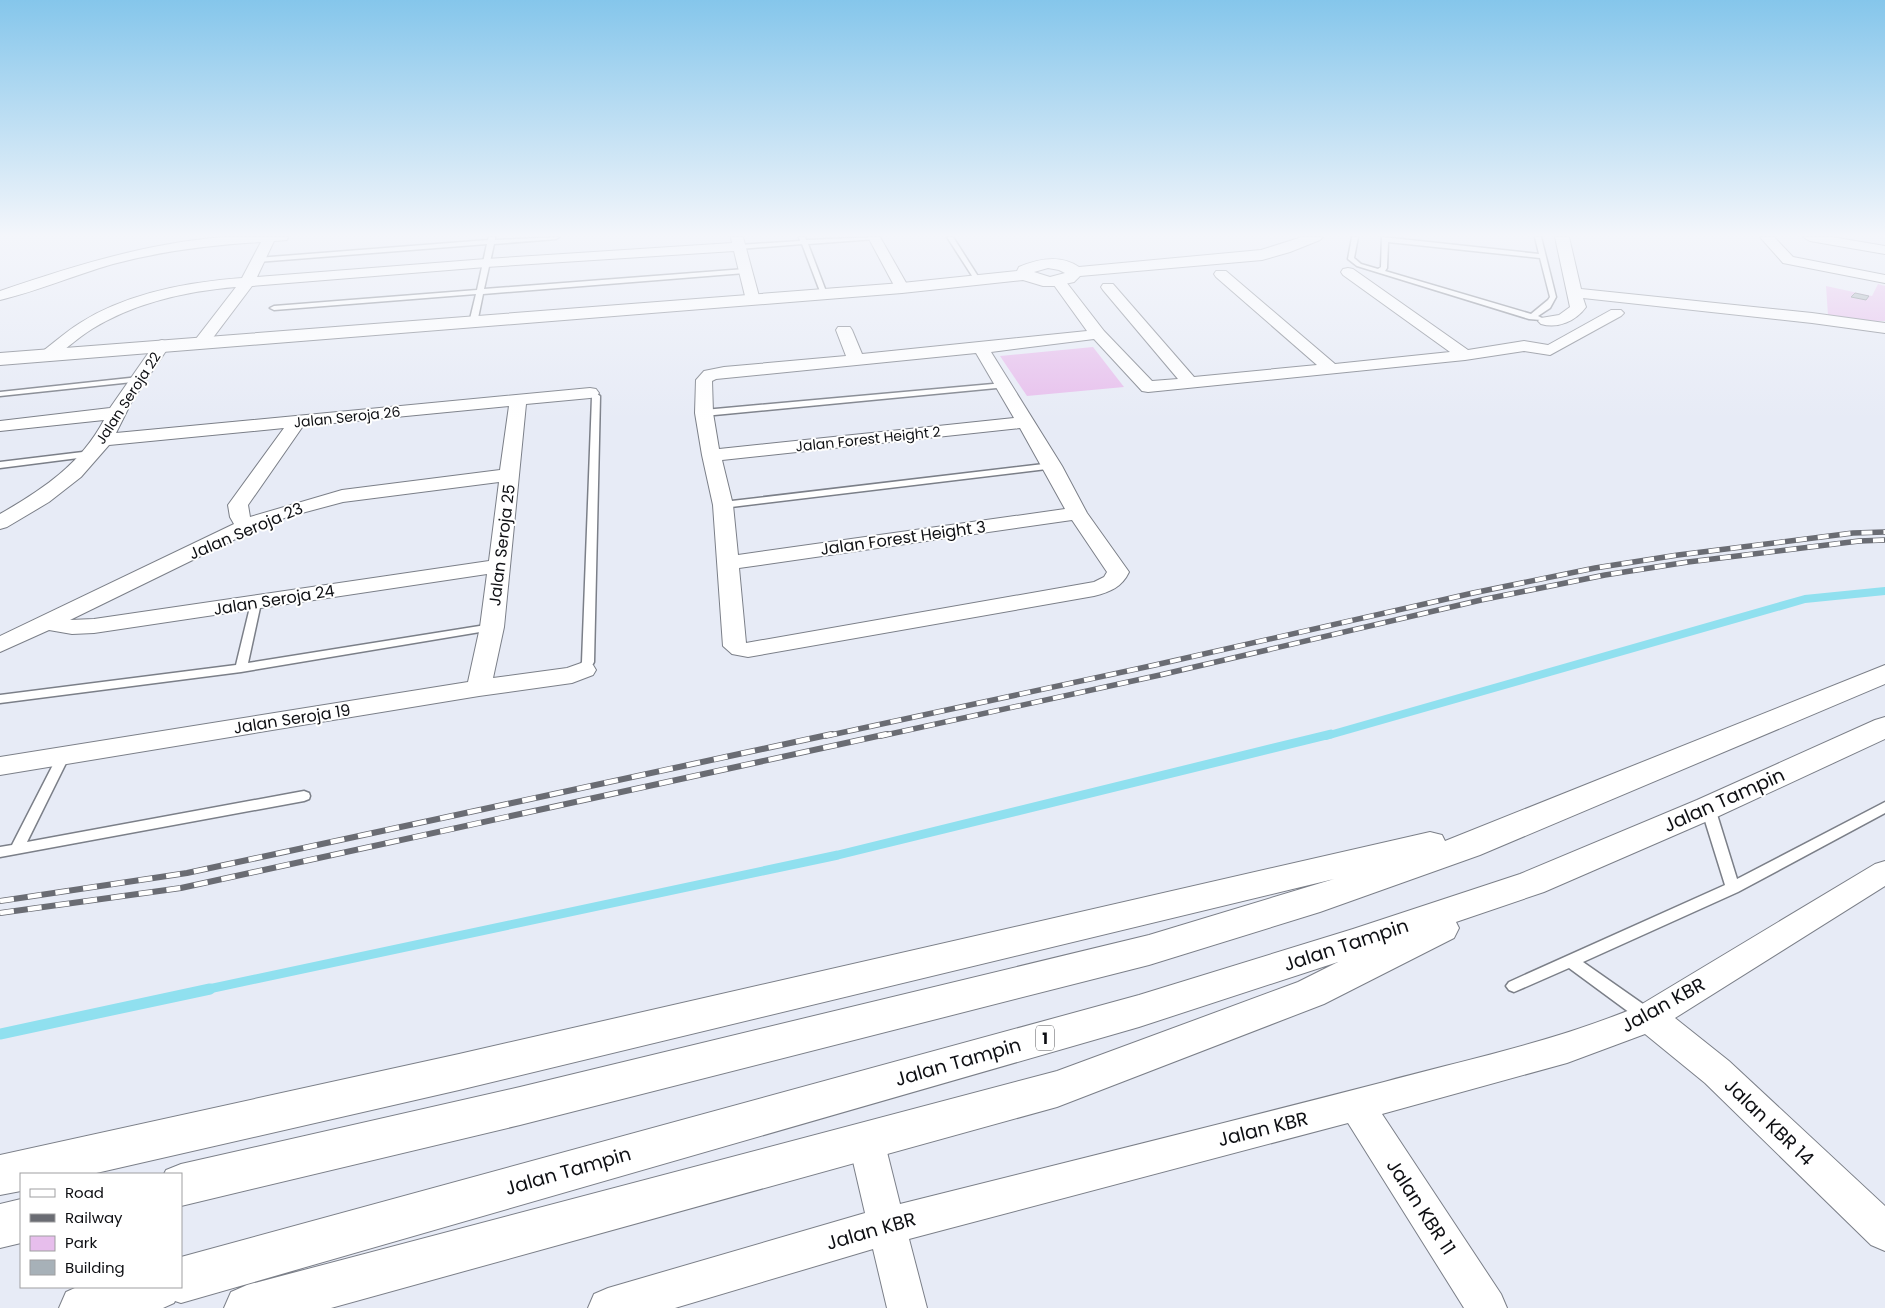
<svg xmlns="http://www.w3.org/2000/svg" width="1885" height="1308" font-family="Poppins,sans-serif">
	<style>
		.green { fill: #e7beec }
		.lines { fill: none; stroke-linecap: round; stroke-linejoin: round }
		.stream-far2 { stroke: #90e0ef; stroke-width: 8 }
		.stream-far1 { stroke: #90e0ef; stroke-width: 9 }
		.stream { stroke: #90e0ef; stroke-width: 11 }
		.building { fill: #a7b1b8; stroke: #707980 }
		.service-casing { stroke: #7b7f88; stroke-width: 3 }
		.minor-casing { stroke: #7b7f88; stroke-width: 2 }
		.tertiary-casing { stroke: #7b7f88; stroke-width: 2 }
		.trunk-casing { stroke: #7b7f88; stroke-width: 2 }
		.service { fill: #fff; fill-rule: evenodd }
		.minor { fill: #fff; fill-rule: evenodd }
		.tertiary { fill: #fff; fill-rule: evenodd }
		.trunk { fill: #fff; fill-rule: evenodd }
		.rail-far1-casing { stroke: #6a6c73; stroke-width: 5.5 }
		.rail-casing { stroke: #6a6c73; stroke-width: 6 }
		.rail-far1 { stroke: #fff; stroke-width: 4; stroke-dasharray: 11; stroke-linecap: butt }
		.rail { stroke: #fff; stroke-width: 4.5; stroke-dasharray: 14; stroke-linecap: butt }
		.labels { text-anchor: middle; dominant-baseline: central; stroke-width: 4; stroke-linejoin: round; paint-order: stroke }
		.far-street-label { font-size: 14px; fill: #0e0f13; stroke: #fff }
		.shield { fill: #fff; stroke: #56575a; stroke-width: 1 }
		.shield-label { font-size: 15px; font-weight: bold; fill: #0e0f13 }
		.street-label { font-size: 16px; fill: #0e0f13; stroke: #fff }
		.near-street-label { font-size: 19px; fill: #0e0f13; stroke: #fff }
	</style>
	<rect width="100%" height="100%" fill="#e7ebf6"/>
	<g class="green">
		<path d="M1878,284L1885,286V321H1868L1828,315L1826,286L1872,296Z"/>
		<path d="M1093,347L1124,387L1027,396L1000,356Z"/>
	</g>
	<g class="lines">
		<path class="stream-far2" d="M1326,736L1805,599L1885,591"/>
		<path class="stream-far1" d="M204,990L838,855L1331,734"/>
		<path class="stream" d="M0,1034L210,989"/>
	</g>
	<path class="building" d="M1855,293L1869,296L1866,300L1851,297Z"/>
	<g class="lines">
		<defs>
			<g id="service">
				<path d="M489,237H495V240L559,237L556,239L494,244L484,289L745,269L748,271L745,273L483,294L477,323L473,325L469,323L476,294L274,310L270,308L274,306L477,290L487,244L257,262L254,260L257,258L488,240Z"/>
				<path d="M799,237H805L806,240L878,237L875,239L808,244L827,294L824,296L821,294L802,244L739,249L736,247L739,245L800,241Z"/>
				<path d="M947,237H953L981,281L980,282H976Z"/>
				<path d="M1352,237H1358L1354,258L1361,264L1378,269L1381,267L1382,237L1539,254L1535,237H1541L1556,297L1550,308L1538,316L1542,318L1541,320L1529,319L1357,266L1348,259ZM1388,242L1540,258L1550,297L1548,300L1531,314L1385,271L1387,268Z"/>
				<path d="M139,377H142V381L0,396V392Z"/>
				<path d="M1004,383H1007V387L704,416L700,413L704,410Z"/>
				<path d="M587,391H593L600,396L594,662L588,673L584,674L578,670L582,662L592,397L587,395Z"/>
				<path d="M91,451L95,454L94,456L0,468V462Z"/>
				<path d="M1052,463L1055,464V468L723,508L718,505L723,502Z"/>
				<path d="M256,600L261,603L248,663L492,624L497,627L492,630L241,672L0,703V695L236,665L251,603Z"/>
				<path d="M63,753L67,754L69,757L27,842L304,791L309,793L310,796L309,799L304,801L0,857V847L12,845L57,757L59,754Z"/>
				<path d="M1885,802V813L1738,892L1583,962L1653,1011L1655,1016L1653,1021L1647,1023L1641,1021L1569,968L1514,992L1509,990L1506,986L1509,982L1725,885L1701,808L1703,805H1713L1715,808L1737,879Z"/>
			</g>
			<g id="minor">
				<path d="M224,237H288L287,240L274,241L257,277L486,259L732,243L731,237H743L760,300L758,303H748L746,300L734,251L486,267L252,286L206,347H194L192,344L236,287C187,291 134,303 92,329C79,337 67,348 55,357H43L41,354L43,351C56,341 67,331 80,323C127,293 188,282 242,278L261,242C211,245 162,251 113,264C75,275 38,291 0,300V291C73,266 147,243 224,237Z"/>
				<path d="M868,237H880L909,288L907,291H897Z"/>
				<path d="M1555,237H1569L1581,289L1812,313L1885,323V333L1812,323L1583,298L1586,307C1576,321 1558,329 1541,324L1538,321L1541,318L1559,315L1570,307Z"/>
				<path d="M1760,237H1774L1793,257L1885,275V283L1783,263Z"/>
				<path d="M1803,237H1832L1885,246V254L1810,241Z"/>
				<path d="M1348,268L1353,269L1468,350L1524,341L1548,345L1611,310H1621L1624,313L1621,316L1550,355L1524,351L1465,360L1148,392L1142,391L1094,339L991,352L1062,466L1087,513L1129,572C1122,587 1110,592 1094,596L748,657L732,654L723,646L713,505L702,455L695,413L696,380L704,371L724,367L846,356L836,330L838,327H850L852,330L862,354L1087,331L1051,281L1053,278H1063L1104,331L1152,381L1178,379L1103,290L1101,287L1103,284H1113L1194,377L1317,365L1216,277L1214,274L1216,271H1226L1335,364L1450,352L1343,275L1341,272L1343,269ZM976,353L1014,418L719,449L713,413L712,381L716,379ZM1020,428L1065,509L738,555L733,505L722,460ZM1072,520L1107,572L1104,577L1094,582L746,643L739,568Z"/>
				<path d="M162,340L168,342L170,345L132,401L116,433L590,388L596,389L599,393L596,397L590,398L526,404L504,627L493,678L567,668L584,662L593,665L596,670L593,675L572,683L479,696L0,775V757L468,682L480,627L487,574L94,633L72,634L49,630L0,652V636L234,524L230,517L228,505L284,428L109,445L81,477L49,502L7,527L0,529V514C42,490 81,464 104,420L0,431V421L110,408L156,342ZM509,406L500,470L342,490L250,517L248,505L303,426ZM499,482L489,561L94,619L70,620L254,530L287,517L343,502Z"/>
				<path d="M1885,861V886L1675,1018L1729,1061L1885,1206V1251L1871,1245L1705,1083L1645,1034L1567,1063L1382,1114L1501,1294L1507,1308H1464L1348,1123L909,1239L927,1308H887L873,1249L675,1308H588L594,1294L608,1288L865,1213L848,1140L853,1128L866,1123L879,1128L884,1140L900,1204C1062,1163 1223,1124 1384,1082C1469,1059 1556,1041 1637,1007L1875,864Z"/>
			</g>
			<path id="tertiary" d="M1302,237H1323L1320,240L1290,252L1262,260L1080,276L1074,282L1056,286H1043L1023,280L902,293L0,365V353L902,283L1017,271L1019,267C1038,259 1060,254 1079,267L1261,250ZM1048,268L1059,270L1065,273L1050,277L1034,272Z"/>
			<g id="trunk">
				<path d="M1885,665V684L1480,855L1320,912L1149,965L520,1125L181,1206V1174H164L166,1170L181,1164L520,1087L1149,935L1334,879L459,1090L92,1174H21V1191L0,1195V1155L459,1054L1430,832L1442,835L1445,841Z"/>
				<path d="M1885,717V739L1719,816L1544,892L1456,922L1459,928L1454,938L1324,1004L1057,1107L331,1308H224L231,1292L247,1285L1057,1071L1298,982L1338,962L1139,1027L181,1303L175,1301L174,1303L163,1308H59L66,1292L77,1287H181V1257L1139,995L1353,929L1520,874L1697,800L1875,720Z"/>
				<path d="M21,1199V1243L0,1248V1204Z"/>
			</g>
		</defs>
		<use href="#service" class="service-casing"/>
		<use href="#minor" class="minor-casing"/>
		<use href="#tertiary" class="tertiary-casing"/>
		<use href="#trunk" class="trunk-casing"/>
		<use href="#service" class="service"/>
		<use href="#minor" class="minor"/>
		<use href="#tertiary" class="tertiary"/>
		<use href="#trunk" class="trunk"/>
		<defs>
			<g id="rail-far1">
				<path d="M826,736L1155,665L1473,593L1595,568L1678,555L1853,533L1885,532"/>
				<path d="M881,736L1160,675L1481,600L1605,575L1688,562L1859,541L1885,540"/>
			</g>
			<g id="rail">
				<path d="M0,901L187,873L832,734"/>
				<path d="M0,913L181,888L887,734"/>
			</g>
		</defs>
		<use href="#rail-far1" class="rail-far1-casing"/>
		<use href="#rail" class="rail-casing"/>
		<use href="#rail-far1" class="rail-far1"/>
		<use href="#rail" class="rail"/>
	</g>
	<linearGradient id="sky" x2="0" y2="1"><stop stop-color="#85c6eb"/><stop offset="0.56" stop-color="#f4f6fb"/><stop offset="1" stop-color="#f4f6fb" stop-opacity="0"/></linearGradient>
	<rect width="1885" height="420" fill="url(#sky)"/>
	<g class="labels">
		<g class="far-street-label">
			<text transform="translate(128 398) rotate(-57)">Jalan Seroja 22</text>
			<text transform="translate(347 417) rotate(-6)">Jalan Seroja 26</text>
			<text transform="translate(868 439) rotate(-6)">Jalan Forest Height 2</text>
		</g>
		<rect class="shield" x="1036" y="1025.5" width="18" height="25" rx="4"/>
		<g class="shield-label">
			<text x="1045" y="1038">1</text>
		</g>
		<g class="street-label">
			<text transform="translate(246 531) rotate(-23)">Jalan Seroja 23</text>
			<text transform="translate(903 538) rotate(-8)">Jalan Forest Height 3</text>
			<text transform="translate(502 545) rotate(-83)">Jalan Seroja 25</text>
			<text transform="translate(274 600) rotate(-9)">Jalan Seroja 24</text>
			<text transform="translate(292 719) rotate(-9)">Jalan Seroja 19</text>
		</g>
		<g class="near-street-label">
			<text transform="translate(1724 800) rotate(-24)">Jalan Tampin</text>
			<text transform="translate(1346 945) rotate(-18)">Jalan Tampin</text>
			<text transform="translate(1663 1005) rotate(-29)">Jalan KBR</text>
			<text transform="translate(958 1062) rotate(-16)">Jalan Tampin</text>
			<text transform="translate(1769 1122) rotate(44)">Jalan KBR 14</text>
			<text transform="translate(1263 1129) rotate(-14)">Jalan KBR</text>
			<text transform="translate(568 1171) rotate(-16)">Jalan Tampin</text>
			<text transform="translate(1421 1207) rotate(57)">Jalan KBR 11</text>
			<text transform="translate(871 1231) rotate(-16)">Jalan KBR</text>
		</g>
	</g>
	<rect x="20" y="1173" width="162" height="115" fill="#ffffff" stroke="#9f9fa1"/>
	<rect x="30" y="1189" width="25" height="8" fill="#ffffff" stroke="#9f9fa1"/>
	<text x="65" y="1198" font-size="15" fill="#0e0f13">Road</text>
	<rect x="30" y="1214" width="25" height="8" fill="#6a6c73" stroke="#9f9fa1"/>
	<text x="65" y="1223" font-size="15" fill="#0e0f13">Railway</text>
	<rect x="30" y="1236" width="25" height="15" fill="#e7beec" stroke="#9f9fa1"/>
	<text x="65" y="1248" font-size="15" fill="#0e0f13">Park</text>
	<rect x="30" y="1260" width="25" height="15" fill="#a7b1b8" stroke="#9f9fa1"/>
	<text x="65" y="1273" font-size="15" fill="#0e0f13">Building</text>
</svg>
